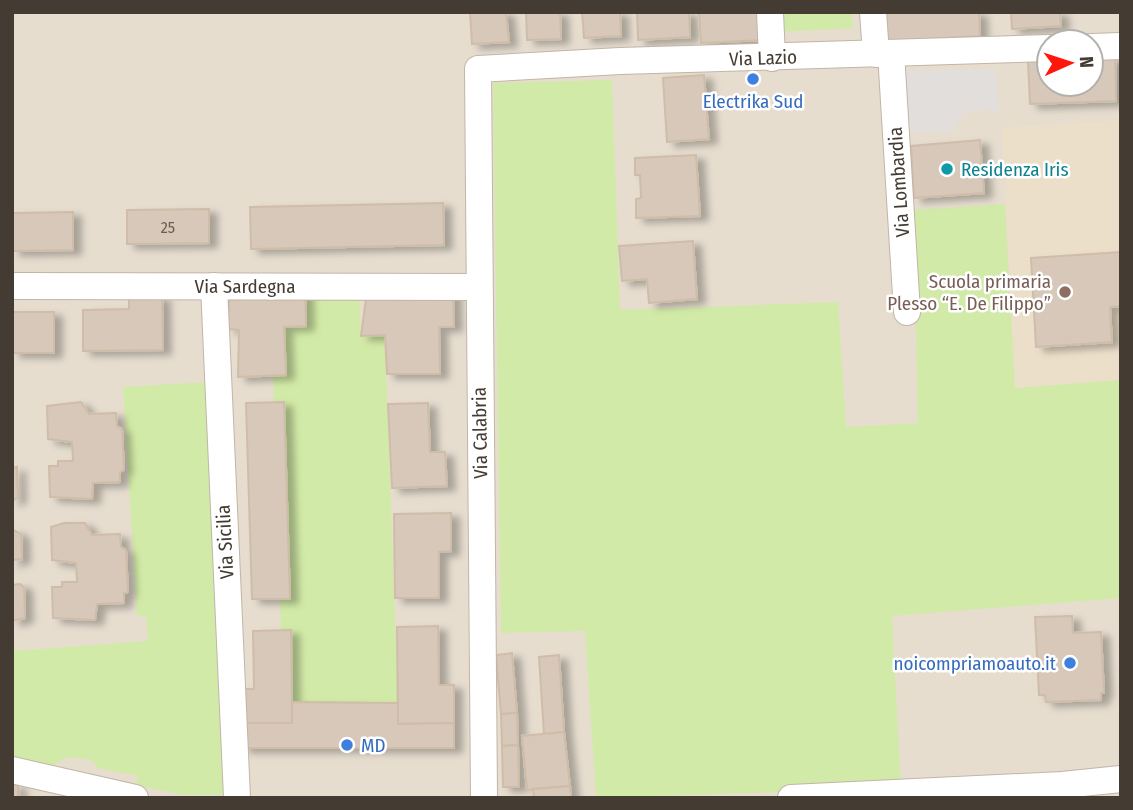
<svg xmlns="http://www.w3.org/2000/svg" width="1133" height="810" font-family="'Fira Sans Condensed',sans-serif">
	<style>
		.residential { fill: #e6ddcf; fill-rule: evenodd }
		.education { fill: #ecdfca }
		.green { fill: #d2eaa7 }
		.parking { fill: #e2dedb }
		.building { fill: #d7c8b9; stroke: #cfbda9; stroke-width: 2; filter: url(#shadow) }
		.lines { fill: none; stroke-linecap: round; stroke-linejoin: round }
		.minor-casing { stroke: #c1b5a7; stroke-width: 28 }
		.minor { stroke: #fff; stroke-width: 26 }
		.shop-dot { fill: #3f7fe0; stroke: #fff; stroke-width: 2.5 }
		.culture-dot { fill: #0f9aa8; stroke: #fff; stroke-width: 2.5 }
		.education-dot { fill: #8d6e63; stroke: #fff; stroke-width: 2.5 }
		.labels { text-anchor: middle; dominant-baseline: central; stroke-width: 5; stroke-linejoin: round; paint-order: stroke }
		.number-label { font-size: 16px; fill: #695e54 }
		.street-label { font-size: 19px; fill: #443b32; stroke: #fff }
		.shop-label { font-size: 19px; fill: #366cbe; stroke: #fff }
		.culture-label { font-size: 19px; fill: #0d838f; stroke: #fff; text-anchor: start }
		.education-label { font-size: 19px; fill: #785e54; stroke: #fff; text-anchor: end }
	</style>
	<defs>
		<filter id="shadow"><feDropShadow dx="8" dy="4.5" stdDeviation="3.5" flood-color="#0004"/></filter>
	</defs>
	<rect width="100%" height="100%" fill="#f2ebe2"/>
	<path class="residential" d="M12,12H1121V798H12ZM1049,42H1091V84H1049Z"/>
	<path class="education" d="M1121,120V380L1015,388L1002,128Z"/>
	<g class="green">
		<path d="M778,12H852L853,28L779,32Z"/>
		<path d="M612,80L620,310L838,302L846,427L918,423L913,210L1005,204L1015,388L1121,380V598L892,616L901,788L596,798L585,631L501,633L493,83Z"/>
		<path d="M359,286L361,336L385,335L398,703L292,702L291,631L281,630L280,599H290L284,402H274L273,376L286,375L284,327L306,326L305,287Z"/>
		<path d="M209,382L225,790L221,795H184L136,785L138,776L98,768L91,760L78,758H65L52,766L12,761V651L148,641L146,616H137L123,387Z"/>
	</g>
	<path class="parking" d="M995,69L999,110L965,111L954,131L910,132L906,71Z"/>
	<g class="building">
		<path d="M470,12H506L509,42L472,44Z"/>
		<path d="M526,12H560L561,39L527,40Z"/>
		<path d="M582,12H620L621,36L584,38Z"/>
		<path d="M637,12H689L690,37L638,40Z"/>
		<path d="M699,12H761L762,40L701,43Z"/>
		<path d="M879,12H979L980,36L880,42Z"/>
		<path d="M1011,12H1060L1061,26L1012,29Z"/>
		<path d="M1115,57L1116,101L1030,104L1028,60L1049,59V84H1091V58Z"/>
		<path d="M704,75L709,139L667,142L663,78Z"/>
		<path d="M980,140L984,193L914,198L911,146Z"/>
		<path d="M696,155L700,216L636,218V199L641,198L640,175H635V158Z"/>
		<path d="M443,203L444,245L251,249L250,207Z"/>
		<path d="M209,209V243L127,244V210Z"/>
		<path d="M73,212V250L12,251V213Z"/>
		<path d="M693,241L697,299L649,303L647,279L622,281L619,246Z"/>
		<path d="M1121,252V306L1110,307L1112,342L1036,347L1031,258Z"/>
		<path d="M305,287L306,326L284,327L286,375L238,377L239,330L228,329L229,293Z"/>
		<path d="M453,290L454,327H439L440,374H387L385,335L361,336L367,291Z"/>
		<path d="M162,296L163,350L83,351V310L129,309V297Z"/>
		<rect x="12" y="312" width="42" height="41"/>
		<path d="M81,402L89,414L116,413L117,426L122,429L124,470L120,472V482L93,483L92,499L50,497L49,466H58V461H73L72,442L48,439L47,406Z"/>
		<path d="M284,402L290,599H252L246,403Z"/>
		<path d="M428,403L430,452H445L447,486L392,488L388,404Z"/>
		<path d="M17,467L18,498L12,501V468Z"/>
		<path d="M451,513V551L439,552V598H395L394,514Z"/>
		<path d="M64,523H85L92,535L120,534L121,547L126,550L128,592L124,593V603L97,604L95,620L53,618L52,587H62V582H77L76,563L52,560L51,527Z"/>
		<path d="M12,529L21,534L22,559L13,560L12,565Z"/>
		<path d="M20,584L24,587L25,618L12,621V585Z"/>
		<path d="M1072,616L1073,633L1101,632L1104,693H1101V700L1046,702L1045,695H1039L1035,617Z"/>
		<path d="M438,626L439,685H454V723L398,724L397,627Z"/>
		<path d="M291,630L292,723H242V689H254L253,631Z"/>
		<path d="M512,653L517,713L501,714L496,655Z"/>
		<path d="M559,655L564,732L544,734L539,657Z"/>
		<path d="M292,702L398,703V724L454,723V748H242V723H292Z"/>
		<path d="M517,713L518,745L502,746L501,714Z"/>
		<path d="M564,732L570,786L527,790L522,736Z"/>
		<path d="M518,745L519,787H503L502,746Z"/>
		<path d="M12,784L18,785V798H12Z"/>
		<path d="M570,786L571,798H534L533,789Z"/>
	</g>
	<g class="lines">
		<defs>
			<g id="minor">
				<path d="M770,12L772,58"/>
				<path d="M873,12L876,54"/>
				<path d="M1091,47L1121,46"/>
				<path d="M891,53L907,312"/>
				<path d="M12,286L478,287"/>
				<path d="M214,286L237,798"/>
				<path d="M12,770L135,798"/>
				<path d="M484,798L478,69L620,61L1049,48"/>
				<path d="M791,798L1062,785L1121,779"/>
			</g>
		</defs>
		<use href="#minor" class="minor-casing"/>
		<use href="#minor" class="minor"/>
	</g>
	<g class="shop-dot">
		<circle cx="753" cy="79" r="7"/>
		<circle cx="1070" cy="663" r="7"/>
		<circle cx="347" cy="745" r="7"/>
	</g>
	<circle class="culture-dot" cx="947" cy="169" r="7"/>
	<circle class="education-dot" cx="1065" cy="292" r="7"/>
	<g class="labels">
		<g class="number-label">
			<text x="168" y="227">25</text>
		</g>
		<g class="street-label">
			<text transform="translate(763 58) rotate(-2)">Via Lazio</text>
			<text transform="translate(899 182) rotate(-94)">Via Lombardia</text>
			<text x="245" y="286">Via Sardegna</text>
			<text transform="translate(480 433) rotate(-91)">Via Calabria</text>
			<text transform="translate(225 542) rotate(-93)">Via Sicilia</text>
		</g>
		<g class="shop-label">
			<text x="753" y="101">Electrika Sud</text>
			<text x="1056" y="663" text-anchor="end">noicompriamoauto.it</text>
			<text x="361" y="745" text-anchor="start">MD</text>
		</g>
		<g class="culture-label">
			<text x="961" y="169">Residenza Iris</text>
		</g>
		<g class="education-label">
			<text x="1051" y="281">Scuola primaria<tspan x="1051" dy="22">Plesso “E. De Filippo”</tspan></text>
		</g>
	</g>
	<rect width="1133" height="810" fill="none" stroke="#443b32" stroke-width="28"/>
	<g transform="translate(1070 63) rotate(87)"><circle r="33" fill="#ffffff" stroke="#b4b1ad" stroke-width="2"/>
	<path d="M0-5L12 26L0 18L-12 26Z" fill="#ff170c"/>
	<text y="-10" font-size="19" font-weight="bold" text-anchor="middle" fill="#443b32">N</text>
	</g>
</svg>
